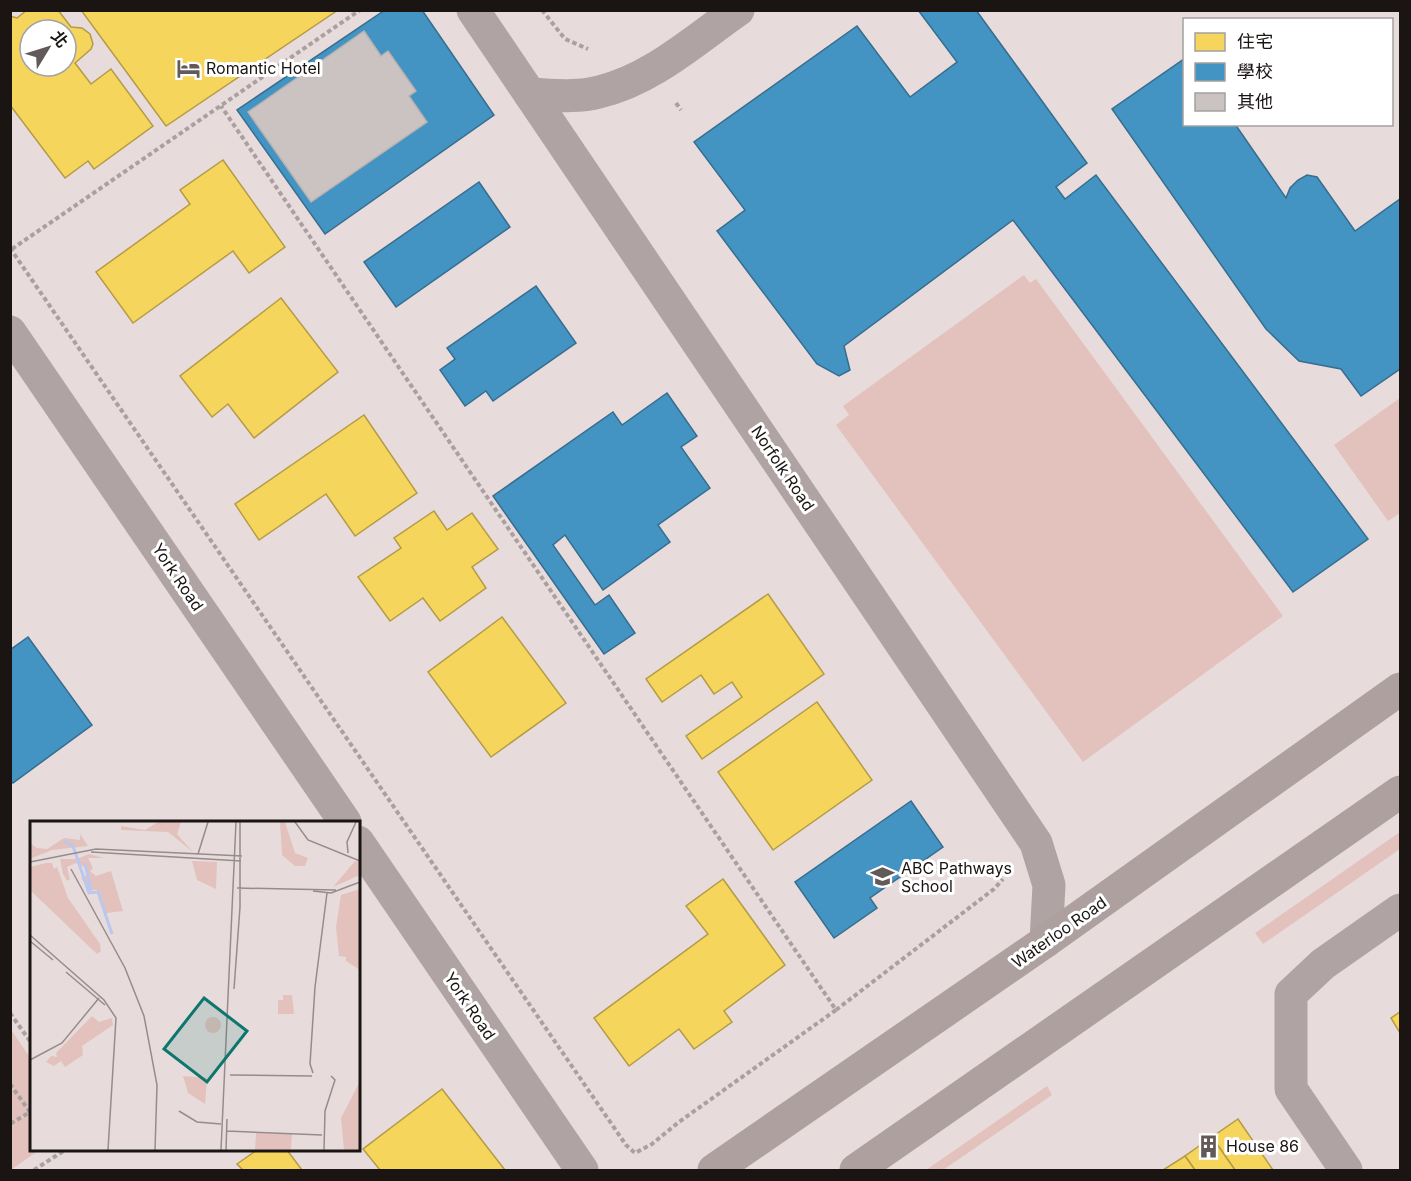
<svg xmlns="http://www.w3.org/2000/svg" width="1411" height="1181" font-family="Inter,'Noto Sans TC',sans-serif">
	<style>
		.green { fill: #e3c2bd }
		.homes { fill: #f6d55c; stroke: #b49b46; stroke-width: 1.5; fill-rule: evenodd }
		.schools { fill: #4393c3; stroke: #376d8e; stroke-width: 1.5 }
		.building { fill: #cbc3c2; stroke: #b9b1af; stroke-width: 1.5 }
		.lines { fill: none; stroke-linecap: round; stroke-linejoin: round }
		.path { stroke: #a9a09f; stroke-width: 4; stroke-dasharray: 4.5 3; stroke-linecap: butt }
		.minor { stroke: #afa4a3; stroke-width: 33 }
		.highway { stroke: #ada09f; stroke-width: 33 }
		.labels { text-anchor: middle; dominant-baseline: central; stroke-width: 6; stroke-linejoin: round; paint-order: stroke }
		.poi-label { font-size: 16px; fill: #1a1413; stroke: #fff; text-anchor: start }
		.street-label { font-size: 16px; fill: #1a1413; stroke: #fff }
		.inset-river { fill: none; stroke: #bac7ee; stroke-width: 3 }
		.inset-road { fill: none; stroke: #958c8b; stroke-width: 1.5 }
		.view { fill: #0f766e; fill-opacity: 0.15; stroke: #0f766e; stroke-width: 3 }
		.inset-edge { fill: none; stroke: #1a1413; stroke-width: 3 }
	</style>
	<rect width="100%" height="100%" fill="#e7dcdb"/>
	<g class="green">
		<path d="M1024,275L1030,283L1036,279L1283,616L1083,762L836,425L849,415L843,406Z"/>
		<path d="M1400,398V513L1388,521L1334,445Z"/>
		<path d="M1400,832V849L1263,944L1255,933Z"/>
		<path d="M10,1028L31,1059L32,1150H39L11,1170Z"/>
		<path d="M1047,1086L1052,1095L943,1170H926Z"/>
	</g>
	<g class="homes">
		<path d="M27,10H58L71,27L82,28L90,34L93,44L91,49L75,63L91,84L111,69L153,126L94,169L88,161L65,178L10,105V16L17,18ZM30,30H66V66H30Z"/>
		<path d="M81,10H338L166,126Z"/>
		<path d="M223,160L285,247L249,273L233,251L133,323L96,272L190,204L180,190Z"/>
		<path d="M281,298L338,372L254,438L228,404L212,417L180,376Z"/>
		<path d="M364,415L417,493L355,536L326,494L259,540L235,504Z"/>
		<path d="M434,511L447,530L472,513L498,549L472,567L486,588L440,621L423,598L390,621L358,577L401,548L394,538Z"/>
		<path d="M768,594L824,674L702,759L686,736L742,697L732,682L714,694L701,675L662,702L646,679Z"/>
		<path d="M502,617L566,703L491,757L428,672Z"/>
		<path d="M817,702L872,780L773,850L718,772Z"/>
		<path d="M723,879L785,965L724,1011L732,1022L694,1049L679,1029L629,1066L594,1018L708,934L686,906Z"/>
		<path d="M1400,1012V1033L1391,1018Z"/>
		<path d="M442,1089L505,1170H380L363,1149Z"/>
		<path d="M1238,1119L1273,1170H1235L1212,1137Z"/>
		<path d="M1212,1137L1235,1170H1195L1185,1156Z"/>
		<path d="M257,1150H287L302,1170H243L237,1164Z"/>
		<path d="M1185,1156L1195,1170H1163Z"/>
	</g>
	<g class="schools">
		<path d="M385,10H422L494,115L325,234L237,110Z"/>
		<path d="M918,10H976L1087,163L1056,187L1065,199L1096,175L1368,539L1293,592L1013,220L844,346L850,370L839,376L817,364L717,231L745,210L694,142L857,26L910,97L957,62Z"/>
		<path d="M1184,59V124H1235L1286,198L1290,188L1298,180L1307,175L1317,177L1355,231L1400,199V369L1361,396L1341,369L1299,361L1266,329L1112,109Z"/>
		<path d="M479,182L510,227L396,307L364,262Z"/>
		<path d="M536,286L576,343L493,401L486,391L465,406L440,370L455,359L447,348Z"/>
		<path d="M667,393L697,436L681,447L710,488L658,525L670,542L603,590L565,535L553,545L595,605L609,595L635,633L604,654L493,496L613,412L622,425Z"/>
		<path d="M28,637L92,725L13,783L10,780V650Z"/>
		<path d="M911,801L943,847L870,898L877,908L834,938L795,882Z"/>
	</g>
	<path class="building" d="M364,31L381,56L388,51L416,91L409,96L427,122L311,202L248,112Z"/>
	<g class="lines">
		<g class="path">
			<path d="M542,10L565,39L588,49"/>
			<path d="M676,103L681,110"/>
			<path d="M10,248L626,1145L635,1153L652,1144L679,1122L836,1010L221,106"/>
			<path d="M12,249L360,10"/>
			<path d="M836,1010L994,889L1003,879"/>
			<path d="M10,1013L32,1044"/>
			<path d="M10,1084L30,1112L10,1124"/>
			<path d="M34,1170L65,1150"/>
		</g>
		<g class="minor">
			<path d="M473,10L1036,843L1049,885L1046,941"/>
			<path d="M530,94C553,95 576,98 599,92C651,80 695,40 738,10"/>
			<path d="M10,332L345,822"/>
			<path d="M358,842L582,1170"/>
			<path d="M1346,1170L1291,1089V994L1323,964L1400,910"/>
		</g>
		<g class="highway">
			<path d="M714,1170L1046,941L1400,689"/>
			<path d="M856,1170L1400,792"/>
		</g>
	</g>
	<defs>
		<symbol id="hotel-bare" viewBox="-9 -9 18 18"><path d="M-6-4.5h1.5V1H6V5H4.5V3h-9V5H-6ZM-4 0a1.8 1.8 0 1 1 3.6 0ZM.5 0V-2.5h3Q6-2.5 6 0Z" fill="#625a59" stroke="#fff" stroke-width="2.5" paint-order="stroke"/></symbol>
		<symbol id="school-bare" viewBox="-9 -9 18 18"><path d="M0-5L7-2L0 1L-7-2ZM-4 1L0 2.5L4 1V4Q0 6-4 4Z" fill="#625a59" stroke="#fff" stroke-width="2.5" paint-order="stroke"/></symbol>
		<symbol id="building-bare" viewBox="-9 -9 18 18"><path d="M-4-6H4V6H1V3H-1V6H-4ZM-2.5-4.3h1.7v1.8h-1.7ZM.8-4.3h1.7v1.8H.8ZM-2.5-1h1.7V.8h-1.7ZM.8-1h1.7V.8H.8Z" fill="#625a59" stroke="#fff" stroke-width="2.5" paint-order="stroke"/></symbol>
	</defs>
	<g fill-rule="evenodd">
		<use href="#hotel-bare" x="172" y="52" width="33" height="33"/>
		<use href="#school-bare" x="866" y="860" width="33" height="33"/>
		<use href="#building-bare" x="1192" y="1130" width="33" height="33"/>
	</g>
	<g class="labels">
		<g class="poi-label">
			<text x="206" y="68">Romantic Hotel</text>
			<text x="901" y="868">ABC Pathways<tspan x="901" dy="18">School</tspan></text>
			<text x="1226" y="1146">House 86</text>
		</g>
		<g class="street-label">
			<text transform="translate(783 468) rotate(56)">Norfolk Road</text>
			<text transform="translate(178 577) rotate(56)">York Road</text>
			<text transform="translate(1059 932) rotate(-35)">Waterloo Road</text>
			<text transform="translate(470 1006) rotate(56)">York Road</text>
		</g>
	</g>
	<g transform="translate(30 821)">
		<rect width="330" height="330" fill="#e7dcdb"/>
		<path d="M128,1H151L147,13L163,31L138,11L91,9V5L115,9ZM250,1H255L265,32L278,37L275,45H265L252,34ZM50,13L58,25L22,29L0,38V22L7,27L17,28L34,17L50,19ZM59,33L74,37H58L63,47L60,50L66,55L81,50L93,90L77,92V100L67,69H60L51,57L57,54L54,46L46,42L37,46L40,58L37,60L33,53L30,38H47ZM162,40L187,41L186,68L167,59ZM325,40L330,41V54L303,66ZM16,42H22L24,48L27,46L38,77L70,123L71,130L67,133L0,69V46ZM330,68V149L316,140V136L309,135L306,106L311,74ZM253,174H262L264,193H248V179H253ZM62,195L69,201L82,197L83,204L52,225L53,234L35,246L31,240L24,245L16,241L21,235L27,236L26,232ZM175 204a8 8 0 1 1 16 0a8 8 0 1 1-16 0ZM153,255L177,257L175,283L158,272ZM330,260V329H314L311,297ZM226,312L262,313L261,329H225Z" fill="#e3c2bd"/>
		<path class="inset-river" d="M34,20L43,25L59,72L68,71L82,113M55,42L61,70"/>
		<path class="inset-road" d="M265,1L278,19L330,40M61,31L211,40M318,32L317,21L326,1M168,33L178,1M0,41L66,28L212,35M41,48L95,147L114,195L127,264L125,329M207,67L306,69M283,70L301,72L330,61M0,114L74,179L86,197L78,329M0,120L23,139M36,151L75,184M204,168L210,86V1M0,239L32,222L69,177M283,252L280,243L285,166L297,72M200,254L282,255M149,290L167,301L191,303M197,310L292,314M191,329L206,1M196,329L197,298M294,329L295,290L305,259L301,255"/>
		<path class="view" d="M174,177L217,210L177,261L134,228Z"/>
		<rect width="330" height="330" class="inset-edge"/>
	</g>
	<rect width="1411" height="1181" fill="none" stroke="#1a1413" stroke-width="24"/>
	<rect x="1183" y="18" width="210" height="108" fill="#ffffff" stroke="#a3a1a1" stroke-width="1.5"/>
	<rect x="1195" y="33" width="30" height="18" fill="#f6d55c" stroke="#a3a1a1" stroke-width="1.5"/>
	<text x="1237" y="48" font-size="18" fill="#1a1413">住宅</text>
	<rect x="1195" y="63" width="30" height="18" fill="#4393c3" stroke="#a3a1a1" stroke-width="1.5"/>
	<text x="1237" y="78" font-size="18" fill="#1a1413">學校</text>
	<rect x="1195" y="93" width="30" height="18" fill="#cbc3c2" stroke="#a3a1a1" stroke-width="1.5"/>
	<text x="1237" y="108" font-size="18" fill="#1a1413">其他</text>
	<g transform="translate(48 48) rotate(52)"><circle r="28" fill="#ffffff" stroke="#a3a1a1" stroke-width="1.5"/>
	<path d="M0-4.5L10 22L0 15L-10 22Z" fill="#625a59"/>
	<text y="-9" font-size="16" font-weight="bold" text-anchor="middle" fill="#1a1413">北</text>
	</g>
</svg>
